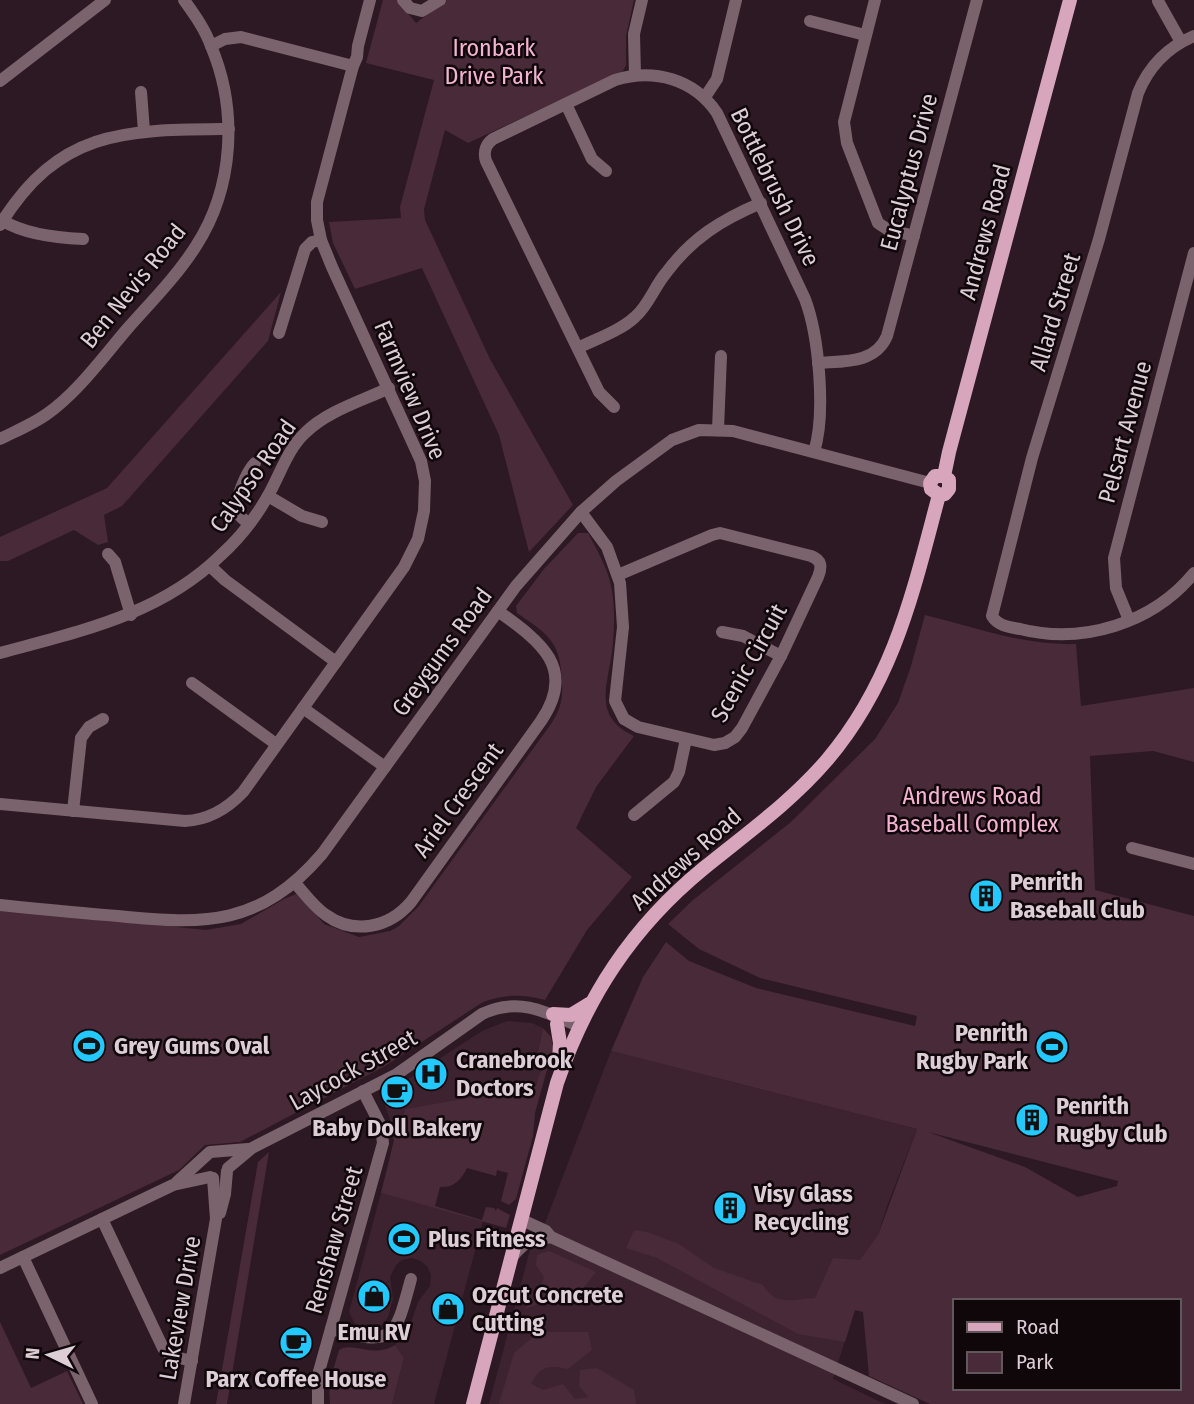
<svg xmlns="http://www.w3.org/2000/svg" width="1194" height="1404" font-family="'Fira Sans Condensed',sans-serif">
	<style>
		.built { fill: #3d2330 }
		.green { fill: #482a38; fill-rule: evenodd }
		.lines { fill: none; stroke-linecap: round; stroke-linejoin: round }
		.minor { stroke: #7b636d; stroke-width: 12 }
		.major { stroke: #d7a5bc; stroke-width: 14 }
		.labels { text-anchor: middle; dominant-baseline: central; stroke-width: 5; stroke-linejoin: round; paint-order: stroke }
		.park-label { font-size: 24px; fill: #f5b3d2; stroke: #10070b }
		.street-label { font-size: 24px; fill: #dcced4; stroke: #10070b }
		.poi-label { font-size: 24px; font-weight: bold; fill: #dcced4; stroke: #10070b; text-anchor: start }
	</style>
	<rect width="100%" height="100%" fill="#2d1923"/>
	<g class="built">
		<path d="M507,1021L532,1023L543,1028L536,1059L543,1062L537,1086L405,1109L402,1122L390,1119L384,1103L386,1094L390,1091L482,1031Z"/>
		<path d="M611,1051L917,1129L887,1206L833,1379L885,1404H489L530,1250L545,1223Z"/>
		<path d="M381,1193L483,1221L434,1404H392L404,1358L395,1345L408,1331L418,1302L430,1286L431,1275L427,1266L419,1260L411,1258L402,1260L396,1265L390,1277L393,1299L388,1317L382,1325L371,1328L355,1324L349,1312Z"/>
	</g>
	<g class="green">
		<path d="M383,0H397L416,23L447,0H634L626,36V65L623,71L468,143L445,130L424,209L425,220L490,359L573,505L529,552L499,435L422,268L355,289L333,243L329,222L401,218L400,207L434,80L366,63Z"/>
		<path d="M281,292L268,341L122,506L104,515L108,542L98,545L74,530L8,561H0V537L107,488Z"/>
		<path d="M578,533H588C599,554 611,573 613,598C615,615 614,635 612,652C607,687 593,717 634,736L596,787L576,828L632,877L587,930L545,1000C523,994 505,994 483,1002L385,1066L240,1142L205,1145L179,1170L0,1255V909L206,930L241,924L284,899L296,894L303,899L324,924L359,937L390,931L399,926L418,907L551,724C560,710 563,700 562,683C561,642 549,635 517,613L516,606L544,569Z"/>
		<path d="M925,615C975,627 1024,646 1076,644L1081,706L1194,688V762L1153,751L1090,756L1095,890L1194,916V1404H930L869,1376L863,1312L855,1310L845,1342L798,1334L657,1258L626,1248L634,1230L647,1232L679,1244L714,1268L763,1285C776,1307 793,1299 815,1298L833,1258L860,1260L878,1235L917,1129L611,1051L643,977L666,942L689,961L756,988L915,1026L917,1016L760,978L699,949L668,924L693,900L791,822L875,739L898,703L911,666ZM928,1132L1118,1181L1117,1186L1078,1197L1025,1167ZM954,1301H1178V1388H954Z"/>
		<path d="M543,1028L551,1037L553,1048L535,1113L533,1136L516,1199L509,1205L501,1201L508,1173L497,1170L496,1176L467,1168C461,1180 454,1188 440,1187L435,1206L482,1220L486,1207L494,1208L496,1211L497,1208L510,1215L506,1228L381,1193L394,1140L390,1119L402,1122L405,1109L536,1086L543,1063L536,1060Z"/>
		<path d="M269,1152L227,1404H216L258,1162Z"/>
		<path d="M549,1251L596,1272L583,1289L558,1290L543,1302L525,1309L540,1289L544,1277L536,1265L537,1255Z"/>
		<path d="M0,1322L31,1388L67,1371L83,1404H0Z"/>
		<path d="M539,1332H588L592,1350L568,1369C550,1365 540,1365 531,1384L543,1390L563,1384L575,1399L588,1397L579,1386L580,1370L597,1368L634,1390L636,1404H499L514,1353Z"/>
		<path d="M395,1345L404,1358L392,1404H330L329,1384L339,1350C353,1341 372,1359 395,1345Z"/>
	</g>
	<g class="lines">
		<g class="minor">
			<path d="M403,0L410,8L422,11L440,0"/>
			<path d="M875,0L844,122L847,143L878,223L887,229L914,236"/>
			<path d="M1158,1L1181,42"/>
			<path d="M810,21L865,35"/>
			<path d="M1194,36C1168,47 1149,66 1138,93L1099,239L1032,458L992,616C998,626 1009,627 1020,629C1083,645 1153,623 1194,573"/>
			<path d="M211,46L225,39L241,37L353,66"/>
			<path d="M635,75L634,34L642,0"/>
			<path d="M0,81L105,0"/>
			<path d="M141,92L144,131"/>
			<path d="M705,97L717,79L736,0"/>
			<path d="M566,104L592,159L606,171"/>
			<path d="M3,221C25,234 58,238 83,239"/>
			<path d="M0,225C60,128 126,130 229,129"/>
			<path d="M279,333L305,249L312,242L321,240"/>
			<path d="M578,348C596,339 620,331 635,317C649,305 654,287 666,273C692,238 721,220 761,203"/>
			<path d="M818,363C844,361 875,364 887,336L977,0"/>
			<path d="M614,407L599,392L486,161C483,152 486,144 493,139L615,80C654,68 694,79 717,113L805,299C819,336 826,414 814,452"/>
			<path d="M718,429L721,356"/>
			<path d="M0,439C16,431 33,424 47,414C78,392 103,357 128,328C151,302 177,276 196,246C234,187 238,110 211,46C205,29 194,14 184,0"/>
			<path d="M268,496L302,516L322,522"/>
			<path d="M581,512L607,547L620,583L623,627L615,701L624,719L638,727L714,745L725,743L735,737L742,728L781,656L818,577C822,567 822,560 811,556L720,533L712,535L618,575"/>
			<path d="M249,524C245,520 239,517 237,511C234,500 247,471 255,463"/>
			<path d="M108,554L115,562L131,615"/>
			<path d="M210,566L225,580L336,662"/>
			<path d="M1129,620L1116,588L1114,558L1194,253"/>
			<path d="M722,632L743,636L781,656"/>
			<path d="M0,653C80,631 160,615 221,555C241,537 257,516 270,492C281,472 288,449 305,433C327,411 362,401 389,388"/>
			<path d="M192,683L276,744"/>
			<path d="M303,708L385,767"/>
			<path d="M0,804L185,821C208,820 227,809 243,792L404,567L418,539L424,511L425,481L421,461L332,267L321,240L317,220V202L353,66L357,57L358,46L370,0"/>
			<path d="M73,811L81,738L89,727L103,719"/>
			<path d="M634,815L674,782L679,772L686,739"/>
			<path d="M1132,848L1194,864"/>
			<path d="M295,883C305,894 314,907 326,915C354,935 389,928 411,902L541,721C578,667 538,640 498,611"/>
			<path d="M0,905C39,909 78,913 118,916C206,925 260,926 322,854L516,586L581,512L616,481L672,440L699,430L733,431L930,483"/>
			<path d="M228,1168L252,1148L397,1074L482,1014C517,997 545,1011 578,1026"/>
			<path d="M177,1182L210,1152L248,1149"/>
			<path d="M220,1213L225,1194L227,1171"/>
			<path d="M102,1219L163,1348L171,1356L192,1361"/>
			<path d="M522,1220L546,1231L551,1237L913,1404"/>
			<path d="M513,1256C527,1239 530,1241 551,1237"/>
			<path d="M23,1257L92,1404"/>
			<path d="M0,1268L173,1185L210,1177"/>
			<path d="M331,1329C394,1347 395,1339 411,1279"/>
			<path d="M184,1404L216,1219L213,1178"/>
			<path d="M318,1404V1375L383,1143L381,1126L363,1091"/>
		</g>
		<g class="major">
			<path d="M939,495L945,494L949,489V480L944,476L949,452L1070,0"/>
			<path d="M939,495L931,489L930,483L935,476H944"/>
			<path d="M553,1014L571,1015L589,1004"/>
			<path d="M557,1024L560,1043L559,1061"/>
			<path d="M473,1404L557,1083C587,996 632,927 704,868C747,833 791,802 827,760C894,681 913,592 939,495"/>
		</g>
	</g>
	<defs>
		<symbol id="building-disc" viewBox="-11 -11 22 22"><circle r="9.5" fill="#23c9fe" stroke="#10070b"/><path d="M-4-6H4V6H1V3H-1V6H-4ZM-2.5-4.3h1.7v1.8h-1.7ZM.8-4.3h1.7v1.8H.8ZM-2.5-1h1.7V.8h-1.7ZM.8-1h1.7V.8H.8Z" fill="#111"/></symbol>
		<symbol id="stadium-disc" viewBox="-11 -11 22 22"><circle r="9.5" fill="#23c9fe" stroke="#10070b"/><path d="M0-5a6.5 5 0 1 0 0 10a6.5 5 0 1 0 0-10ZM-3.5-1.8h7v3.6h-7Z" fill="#111"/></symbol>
		<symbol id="hospital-disc" viewBox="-11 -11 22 22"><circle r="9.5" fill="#23c9fe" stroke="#10070b"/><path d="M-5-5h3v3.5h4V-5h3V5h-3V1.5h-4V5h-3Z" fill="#111"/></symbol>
		<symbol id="cafe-disc" viewBox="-11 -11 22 22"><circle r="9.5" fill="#23c9fe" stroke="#10070b"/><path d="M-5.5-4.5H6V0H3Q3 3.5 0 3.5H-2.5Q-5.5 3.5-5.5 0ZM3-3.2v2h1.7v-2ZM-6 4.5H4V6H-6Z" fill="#111"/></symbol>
		<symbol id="shop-disc" viewBox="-11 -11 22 22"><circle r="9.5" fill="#23c9fe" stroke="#10070b"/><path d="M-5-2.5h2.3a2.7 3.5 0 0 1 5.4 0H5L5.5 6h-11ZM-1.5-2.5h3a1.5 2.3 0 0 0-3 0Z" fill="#111"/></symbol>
	</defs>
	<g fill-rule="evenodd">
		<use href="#building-disc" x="967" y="877" width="38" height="38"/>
		<use href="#stadium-disc" x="70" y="1027" width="38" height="38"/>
		<use href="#stadium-disc" x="1033" y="1028" width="38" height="38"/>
		<use href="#hospital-disc" x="412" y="1055" width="38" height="38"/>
		<use href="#cafe-disc" x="378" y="1073" width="38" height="38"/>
		<use href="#building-disc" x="1013" y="1101" width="38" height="38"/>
		<use href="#building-disc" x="711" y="1189" width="38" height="38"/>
		<use href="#stadium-disc" x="385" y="1220" width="38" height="38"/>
		<use href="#shop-disc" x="355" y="1277" width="38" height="38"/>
		<use href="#shop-disc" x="429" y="1290" width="38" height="38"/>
		<use href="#cafe-disc" x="277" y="1324" width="38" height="38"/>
	</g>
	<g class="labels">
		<g class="park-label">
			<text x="494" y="48">Ironbark<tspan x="494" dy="28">Drive Park</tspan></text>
			<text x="972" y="796">Andrews Road<tspan x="972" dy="28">Baseball Complex</tspan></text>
		</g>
		<g class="street-label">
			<text transform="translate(909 172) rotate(-75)">Eucalyptus Drive</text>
			<text transform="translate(775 187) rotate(64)">Bottlebrush Drive</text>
			<text transform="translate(985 232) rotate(-75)">Andrews Road</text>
			<text transform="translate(133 286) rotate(-51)">Ben Nevis Road</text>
			<text transform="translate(1055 312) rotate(-73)">Allard Street</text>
			<text transform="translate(410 390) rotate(67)">Farmview Drive</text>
			<text transform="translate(1125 432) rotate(-75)">Pelsart Avenue</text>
			<text transform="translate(253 476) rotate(-55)">Calypso Road</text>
			<text transform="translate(442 652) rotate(-54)">Greygums Road</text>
			<text transform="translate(749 663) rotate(-61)">Scenic Circuit</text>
			<text transform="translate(458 800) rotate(-54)">Ariel Crescent</text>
			<text transform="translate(686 859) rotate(-42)">Andrews Road</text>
			<text transform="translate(353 1070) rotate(-29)">Laycock Street</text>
			<text transform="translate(334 1240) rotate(-74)">Renshaw Street</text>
			<text transform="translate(180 1308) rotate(-80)">Lakeview Drive</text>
		</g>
		<g class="poi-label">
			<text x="1010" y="882">Penrith<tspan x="1010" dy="28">Baseball Club</tspan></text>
			<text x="1028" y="1033" text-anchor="end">Penrith<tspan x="1028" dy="28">Rugby Park</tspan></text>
			<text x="114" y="1046">Grey Gums Oval</text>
			<text x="456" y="1060">Cranebrook<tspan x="456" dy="28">Doctors</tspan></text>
			<text x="1056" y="1106">Penrith<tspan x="1056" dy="28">Rugby Club</tspan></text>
			<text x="397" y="1128" text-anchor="middle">Baby Doll Bakery</text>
			<text x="754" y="1194">Visy Glass<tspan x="754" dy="28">Recycling</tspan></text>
			<text x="428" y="1239">Plus Fitness</text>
			<text x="472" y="1295">OzCut Concrete<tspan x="472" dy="28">Cutting</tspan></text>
			<text x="374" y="1332" text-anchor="middle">Emu RV</text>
			<text x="296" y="1379" text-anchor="middle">Parx Coffee House</text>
		</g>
	</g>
	<rect x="953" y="1299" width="228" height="91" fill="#10070b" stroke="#62575b" stroke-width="2"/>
	<rect x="967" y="1322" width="35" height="10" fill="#d7a5bc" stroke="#62575b" stroke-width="2"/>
	<text x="1016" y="1334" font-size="21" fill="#dcced4">Road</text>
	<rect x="967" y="1352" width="35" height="21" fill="#482a38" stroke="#62575b" stroke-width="2"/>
	<text x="1016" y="1369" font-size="21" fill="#dcced4">Park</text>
	<g transform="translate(49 1355) rotate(275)" stroke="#10070b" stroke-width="5" paint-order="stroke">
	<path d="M0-5L12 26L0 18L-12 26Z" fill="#dcced4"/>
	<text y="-10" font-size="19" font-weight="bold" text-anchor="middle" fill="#dcced4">N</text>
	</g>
</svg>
